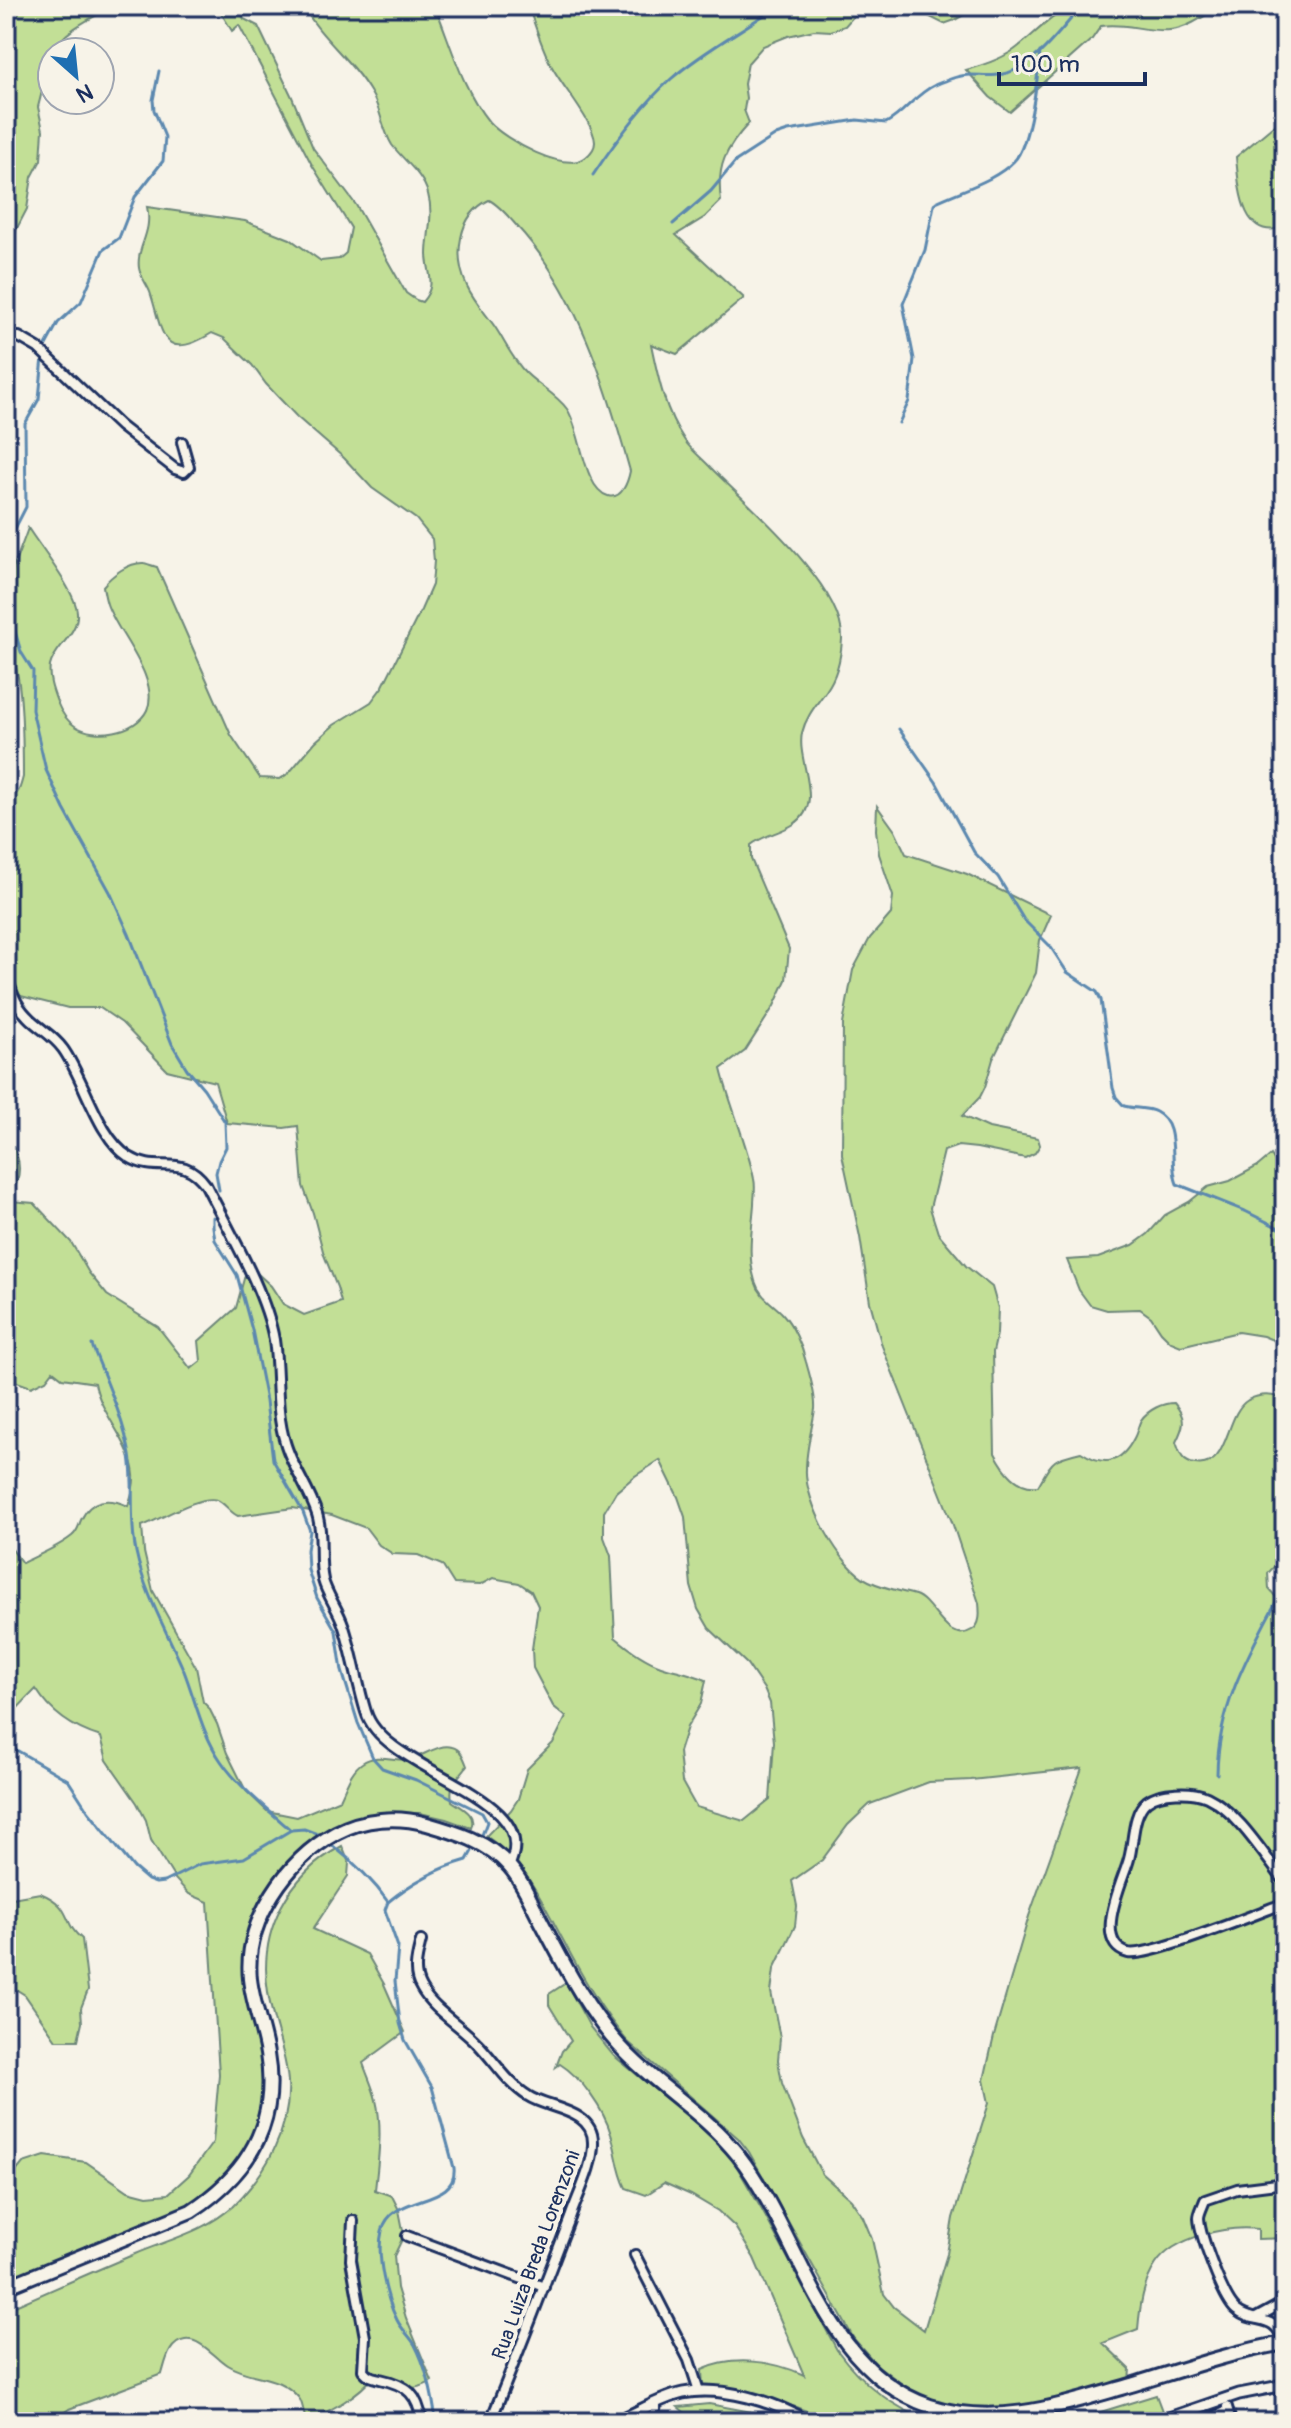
<svg xmlns="http://www.w3.org/2000/svg" width="1291" height="2428" font-family="Pangolin,sans-serif">
	<style>
		.green { fill: #c2df96; stroke: #6e877a; stroke-width: 2; fill-rule: evenodd }
		.lines { fill: none; stroke-linecap: round; stroke-linejoin: round }
		.stream { stroke: #5b88af; stroke-width: 3 }
		.minor-casing { stroke: #1b2f5e; stroke-width: 14 }
		.tertiary-casing { stroke: #1b2f5e; stroke-width: 15 }
		.trunk-casing { stroke: #1b2f5e; stroke-width: 18 }
		.minor { stroke: #f7f3e8; stroke-width: 8 }
		.tertiary { stroke: #f7f3e8; stroke-width: 9 }
		.trunk { stroke: #f7f3e8; stroke-width: 12 }
		.labels { text-anchor: middle; dominant-baseline: central; stroke-width: 8; stroke-linejoin: round; paint-order: stroke }
		.street-label { font-size: 20px; fill: #1b2f5e; stroke: #f7f3e8 }
	</style>
	<rect width="100%" height="100%" fill="#f7f3e8"/>
	<filter id="ink" filterUnits="userSpaceOnUse"><feTurbulence type="fractalNoise" baseFrequency=".0125" numOctaves="2"/><feDisplacementMap in="SourceGraphic" scale="16" xChannelSelector="R" yChannelSelector="G"/><feConvolveMatrix kernelMatrix="1 2 1 2 8 2 1 2 1" color-interpolation-filters="sRGB"/></filter>
	<g filter="url(#ink)">
		<g class="green">
			<path d="M6,6H114C94,17 62,30 54,52H52L38,107L43,130L41,160L32,177L27,209L16,230L13,243H6Z"/>
			<path d="M217,6H238L244,19L258,26L292,97L313,148L356,205L406,293L416,300L422,302C437,285 428,275 427,255C427,234 434,215 428,194C423,174 404,161 392,145C382,129 381,109 371,93C353,61 322,40 303,6H435C451,44 462,89 489,122C505,140 565,174 586,157C591,153 595,149 595,142C594,122 559,83 550,63C541,45 535,25 528,6H874L859,10L845,26L831,31L814,30L788,36L763,46L748,63L744,84L746,98L744,110L749,123C726,148 716,166 721,201L705,217L676,235L744,298L677,354L651,344C658,378 665,412 685,441C692,451 703,459 711,468C747,504 844,586 842,639C841,657 837,676 826,691C817,704 806,716 802,733C796,762 826,803 794,824C780,833 764,835 751,845V859L789,949L786,980L774,1006L745,1051L721,1069C730,1106 747,1143 754,1179C756,1187 754,1196 754,1204C752,1230 747,1256 755,1281C760,1297 771,1302 782,1313C793,1325 802,1346 806,1362C810,1376 816,1395 815,1409C812,1429 806,1449 806,1469C804,1501 840,1568 869,1581C883,1588 900,1591 915,1595C934,1601 946,1646 972,1630C981,1625 980,1613 979,1603L952,1522L882,1346L870,1302L860,1237L842,1154L843,1024L853,970L870,938L891,914L893,896L879,854L876,830L877,806L895,831L906,854L967,874L1051,915L1040,940L1036,973L993,1059L985,1087L980,1097L962,1116L989,1128L1038,1138L1040,1145L1035,1153L1025,1158L977,1148L958,1146L944,1151L930,1208L938,1233L966,1266L992,1287L998,1308L997,1334L993,1352L995,1453C1004,1470 1017,1489 1038,1486C1053,1460 1051,1459 1081,1452C1104,1467 1121,1464 1134,1438C1137,1433 1138,1425 1141,1420C1148,1410 1162,1403 1174,1403C1187,1418 1184,1426 1176,1442C1180,1454 1182,1462 1195,1464C1230,1470 1224,1414 1248,1400C1261,1393 1271,1395 1285,1398V1555L1268,1573L1269,1589L1276,1597H1285V2238L1258,2239V2229C1227,2225 1174,2237 1156,2264C1143,2283 1140,2306 1138,2329L1103,2343L1130,2369L1129,2382L1045,2408L976,2412L935,2402L910,2390L877,2365L854,2339L749,2152L738,2138L627,2041C601,2010 582,1976 563,1940C541,1899 526,1864 486,1836L511,1810L518,1799L527,1769L553,1743L566,1717L553,1706L533,1668L532,1649L538,1606L531,1591L519,1583L493,1578L480,1585L454,1584L442,1565L418,1555L393,1554L379,1545L366,1528L332,1515L293,1508L238,1516C229,1512 225,1503 217,1500C201,1494 159,1520 142,1526L144,1552L153,1591L196,1667L203,1702L209,1708L217,1724L227,1753L246,1791L267,1811L297,1817L340,1799C346,1787 351,1770 362,1763C378,1752 395,1762 411,1759C423,1756 440,1743 452,1747C461,1749 464,1758 467,1766C456,1782 449,1780 452,1801C462,1808 477,1814 471,1828L446,1819L420,1813L380,1814L318,1838L297,1855L279,1875L250,1945L270,2072L269,2110L228,2187L6,2292V2195L10,2179L23,2163L45,2156L86,2162L128,2191L147,2196L168,2194L189,2175L213,2142L219,2074L208,1902L189,1894L175,1879L151,1840L146,1820L137,1803L107,1760L101,1737C74,1729 51,1713 36,1689L6,1720V1541L22,1563C38,1555 57,1548 72,1536C78,1531 78,1527 81,1520C91,1498 109,1497 128,1506C131,1497 135,1485 134,1475C131,1441 101,1416 95,1383L62,1378L53,1371L46,1380L31,1387L6,1378V1134C15,1147 23,1164 17,1181C14,1189 11,1192 11,1201L34,1203L71,1242L89,1273L107,1295L158,1327L191,1369L201,1361L199,1341L236,1308L245,1275L256,1272L271,1286L283,1304L304,1315L341,1302L337,1287L324,1255L313,1213L303,1186L298,1126L284,1128L227,1123L215,1082L167,1070L122,1023L100,1008H68L21,996L6,997V798C19,797 20,788 23,777C23,746 23,715 19,684C15,653 3,631 6,599C9,573 20,552 28,528C40,547 76,592 77,612C79,634 54,647 50,666C48,678 53,691 57,702C61,712 67,721 75,726C95,739 136,733 147,710C161,679 116,632 107,604C105,598 104,592 103,586C112,575 129,562 144,563C145,563 156,567 157,567L231,735L260,778L280,779L289,773L315,742L334,725L371,702L383,686L421,610L432,585L434,561L432,539L416,519L372,488L344,458L297,417L266,384L252,365L224,338L212,333C160,365 163,330 150,292C147,284 140,276 139,268C136,247 153,233 147,207L245,221L290,239L321,261L339,259L346,253L351,228L312,165L239,25L232,31ZM489,200C499,205 508,216 516,225C578,292 606,385 630,471C628,481 622,500 608,496C583,489 581,428 567,409C556,394 539,386 526,373C513,360 505,342 495,327C486,314 474,301 467,286C453,256 458,215 489,200ZM660,1460L678,1497L685,1517L691,1586L698,1609L709,1628L747,1664L764,1689L770,1703L774,1742L770,1800L744,1821L696,1807L682,1782L679,1752L687,1727L701,1704L706,1680C690,1673 676,1671 661,1666C644,1660 628,1648 615,1637L611,1556L604,1537V1512L616,1492L635,1476ZM1082,1768L1029,1916L994,2036L984,2080L989,2103L953,2218L947,2254L924,2330L894,2307L884,2294L872,2239L863,2217L851,2200L822,2174L803,2138L782,2083L778,2060L780,2038L771,1992L774,1969L795,1926L797,1906L792,1881L822,1860L848,1825L870,1804L929,1782L971,1780Z"/>
			<path d="M917,6H979L955,20L944,24L928,16Z"/>
			<path d="M1070,6H1220C1206,15 1187,29 1170,30C1146,32 1124,22 1101,26L1092,39L1010,112L990,97L966,70C983,65 999,60 1014,50C1033,36 1048,18 1070,6Z"/>
			<path d="M1285,119V227C1241,242 1239,187 1236,157L1272,127Z"/>
			<path d="M1271,1155L1280,1169L1285,1172V1345L1263,1336L1238,1332L1181,1346L1171,1342L1161,1332L1151,1317L1140,1309L1107,1310L1090,1305L1079,1290L1067,1260L1098,1258L1133,1245L1148,1234L1165,1215L1189,1202L1208,1187L1230,1181L1258,1166Z"/>
			<path d="M342,1846L349,1863L348,1876L313,1929L367,1954L384,1984L405,2032L363,2063C367,2075 373,2087 376,2100C383,2128 378,2161 375,2190L392,2196L399,2210L404,2235L394,2256L397,2288L406,2318L432,2381C410,2395 398,2385 376,2374C357,2397 333,2409 306,2422C304,2415 303,2403 299,2398C278,2373 251,2380 227,2365C214,2357 201,2338 185,2340C169,2342 166,2361 162,2374L69,2409C50,2424 30,2422 6,2422V2310C49,2291 92,2272 135,2254C168,2240 206,2231 233,2206C266,2174 291,2129 288,2082C286,2051 272,2022 268,1992C258,1931 288,1875 342,1846Z"/>
			<path d="M40,1893C74,1907 61,1922 82,1939L88,1990L81,2008L82,2023L78,2040H56L25,1995L6,1983V1899Z"/>
			<path d="M566,1983L590,2027L613,2055L710,2135L733,2160L762,2210L837,2350C861,2383 893,2408 932,2422H825C804,2402 732,2392 703,2389L702,2370C733,2355 774,2361 804,2375L754,2258L735,2227L718,2211L691,2195L664,2183L646,2195L626,2188C617,2170 617,2152 611,2134C604,2110 581,2077 560,2064L556,2067L562,2051L571,2041L549,2005V1994Z"/>
			<path d="M1156,2395L1162,2411V2417L1147,2422H1068Z"/>
			<path d="M709,2404L757,2413L787,2422H696L678,2407Z"/>
		</g>
		<g class="lines">
			<g class="stream">
				<path d="M593,175C615,142 641,106 671,79C703,51 742,31 777,6"/>
				<path d="M673,224L711,191L736,161L776,135L788,131L857,120L886,123C905,113 915,94 935,85C947,80 959,75 971,75C982,75 992,77 1003,74C1036,67 1060,30 1082,6"/>
				<path d="M45,347L58,323L81,302L103,250L119,238L135,197L163,161L165,137L154,110L153,100L159,71"/>
				<path d="M899,423L909,401L914,359L903,304L925,250L934,205L936,202C961,190 995,181 1014,161C1030,145 1038,75 1040,52"/>
				<path d="M6,546L26,507L25,424L39,399L43,357"/>
				<path d="M6,593L9,611L21,652L33,671L32,710L46,770L64,809L110,892L129,934L172,1044L187,1069L204,1089L225,1122L226,1147L219,1161L216,1173L219,1190"/>
				<path d="M899,729L936,782L974,852L998,877L1024,920L1050,946L1067,972L1097,992L1101,1000L1113,1088L1116,1097L1124,1106C1134,1109 1147,1107 1156,1112C1181,1125 1168,1162 1177,1184L1245,1211L1285,1231"/>
				<path d="M213,1217V1227L215,1240L237,1275L252,1330L266,1401L273,1460L303,1512L310,1531L307,1550L308,1570L317,1598L336,1631L342,1671L358,1723L373,1758L382,1768L416,1780L482,1813L487,1822L482,1835"/>
				<path d="M92,1345C106,1381 123,1417 130,1455C135,1487 129,1520 136,1552C145,1595 167,1631 184,1671C196,1702 202,1734 221,1761C237,1785 269,1811 291,1830"/>
				<path d="M6,1744L68,1780L88,1811L134,1868L148,1880L156,1883L164,1882L200,1864L244,1858L291,1830L304,1829L320,1835"/>
				<path d="M1217,1774C1218,1702 1253,1646 1285,1585"/>
				<path d="M333,1846C355,1863 372,1879 388,1902L385,1910L398,1947L395,1981L400,2023L405,2040L432,2087L454,2168C458,2207 391,2192 382,2231C376,2255 386,2298 397,2320C402,2330 410,2336 415,2345C427,2368 433,2397 436,2422"/>
				<path d="M388,1902C411,1883 439,1868 467,1860L472,1851"/>
			</g>
			<defs>
				<g id="minor">
					<path d="M6,337H19L38,348L120,426L175,469L184,472L189,467L182,442"/>
					<path d="M6,972C10,988 15,1004 27,1016C38,1028 53,1035 63,1049C84,1078 98,1138 129,1157C159,1176 181,1151 206,1185C228,1229 266,1292 274,1340C279,1373 275,1410 285,1442C292,1467 309,1489 317,1514C324,1535 318,1558 323,1580C327,1595 338,1609 343,1624C353,1653 357,1683 366,1712C384,1773 546,1794 509,1866"/>
					<path d="M1285,1882C1264,1855 1237,1811 1207,1797C1192,1790 1160,1791 1147,1801C1132,1813 1134,1842 1129,1859C1124,1879 1091,1943 1128,1953C1149,1958 1258,1913 1285,1903"/>
					<path d="M421,1941C417,1957 412,1973 421,1988C433,2010 460,2025 477,2043C494,2060 507,2083 528,2096C547,2109 593,2109 593,2142C594,2164 577,2197 570,2218C544,2286 518,2355 490,2422"/>
					<path d="M353,2221L351,2260L365,2337L363,2370C369,2377 372,2377 380,2379C408,2385 418,2395 422,2422"/>
					<path d="M407,2236L544,2287"/>
					<path d="M635,2255L689,2360L699,2391"/>
					<path d="M1256,2318L1285,2302"/>
					<path d="M1284,2343C1275,2311 1255,2326 1236,2310C1223,2299 1200,2235 1199,2218C1199,2213 1203,2206 1205,2200L1237,2189L1285,2183"/>
					<path d="M1278,2385L1285,2400"/>
					<path d="M1227,2407L1231,2422"/>
					<path d="M653,2422L656,2404"/>
					<path d="M1203,2422L1228,2411"/>
				</g>
				<g id="tertiary">
					<path d="M614,2422C637,2413 660,2398 683,2393C721,2385 776,2402 808,2422"/>
					<path d="M1157,2422L1239,2394L1285,2385"/>
				</g>
				<path id="trunk" d="M6,2287L191,2211C248,2174 279,2123 267,2054C263,2029 253,2005 250,1979C244,1921 287,1860 336,1833C364,1818 397,1816 427,1824C455,1832 489,1842 509,1866C522,1880 530,1900 539,1917C559,1955 578,1993 604,2027C641,2078 699,2106 738,2155C802,2236 821,2369 930,2406C994,2427 1059,2406 1121,2388C1175,2372 1230,2352 1285,2343"/>
			</defs>
			<use href="#minor" class="minor-casing"/>
			<use href="#tertiary" class="tertiary-casing"/>
			<use href="#trunk" class="trunk-casing"/>
			<use href="#minor" class="minor"/>
			<use href="#tertiary" class="tertiary"/>
			<use href="#trunk" class="trunk"/>
		</g>
	</g>
	<g class="labels">
		<g class="street-label">
			<text transform="translate(536 2255) rotate(-70)">Rua Luiza Breda Lorenzoni</text>
		</g>
	</g>
	<rect width="1291" height="2428" fill="none" stroke="#f7f3e8" stroke-width="32"/>
	<rect x="16" y="16" width="1259" height="2396" fill="none" stroke="#1b2f5e" stroke-width="3" filter="url(#ink)"/>
	<g transform="translate(76 76) rotate(153)"><circle r="38" fill="#f7f3e8" stroke="#9fa5b1" stroke-width="2"/>
	<path d="M0-6L14 30L0 20L-14 30Z" fill="#1f6fb2"/>
	<text y="-12" font-size="22" font-weight="bold" text-anchor="middle" fill="#1b2f5e">N</text>
	</g>
	<path d="M999 72v12h146v-12" fill="none" stroke="#1b2f5e" stroke-width="4"/>
	<text x="1011" y="72" font-size="24" fill="#1b2f5e" stroke="#f7f3e8" stroke-width="6" paint-order="stroke">100 m</text>
</svg>
